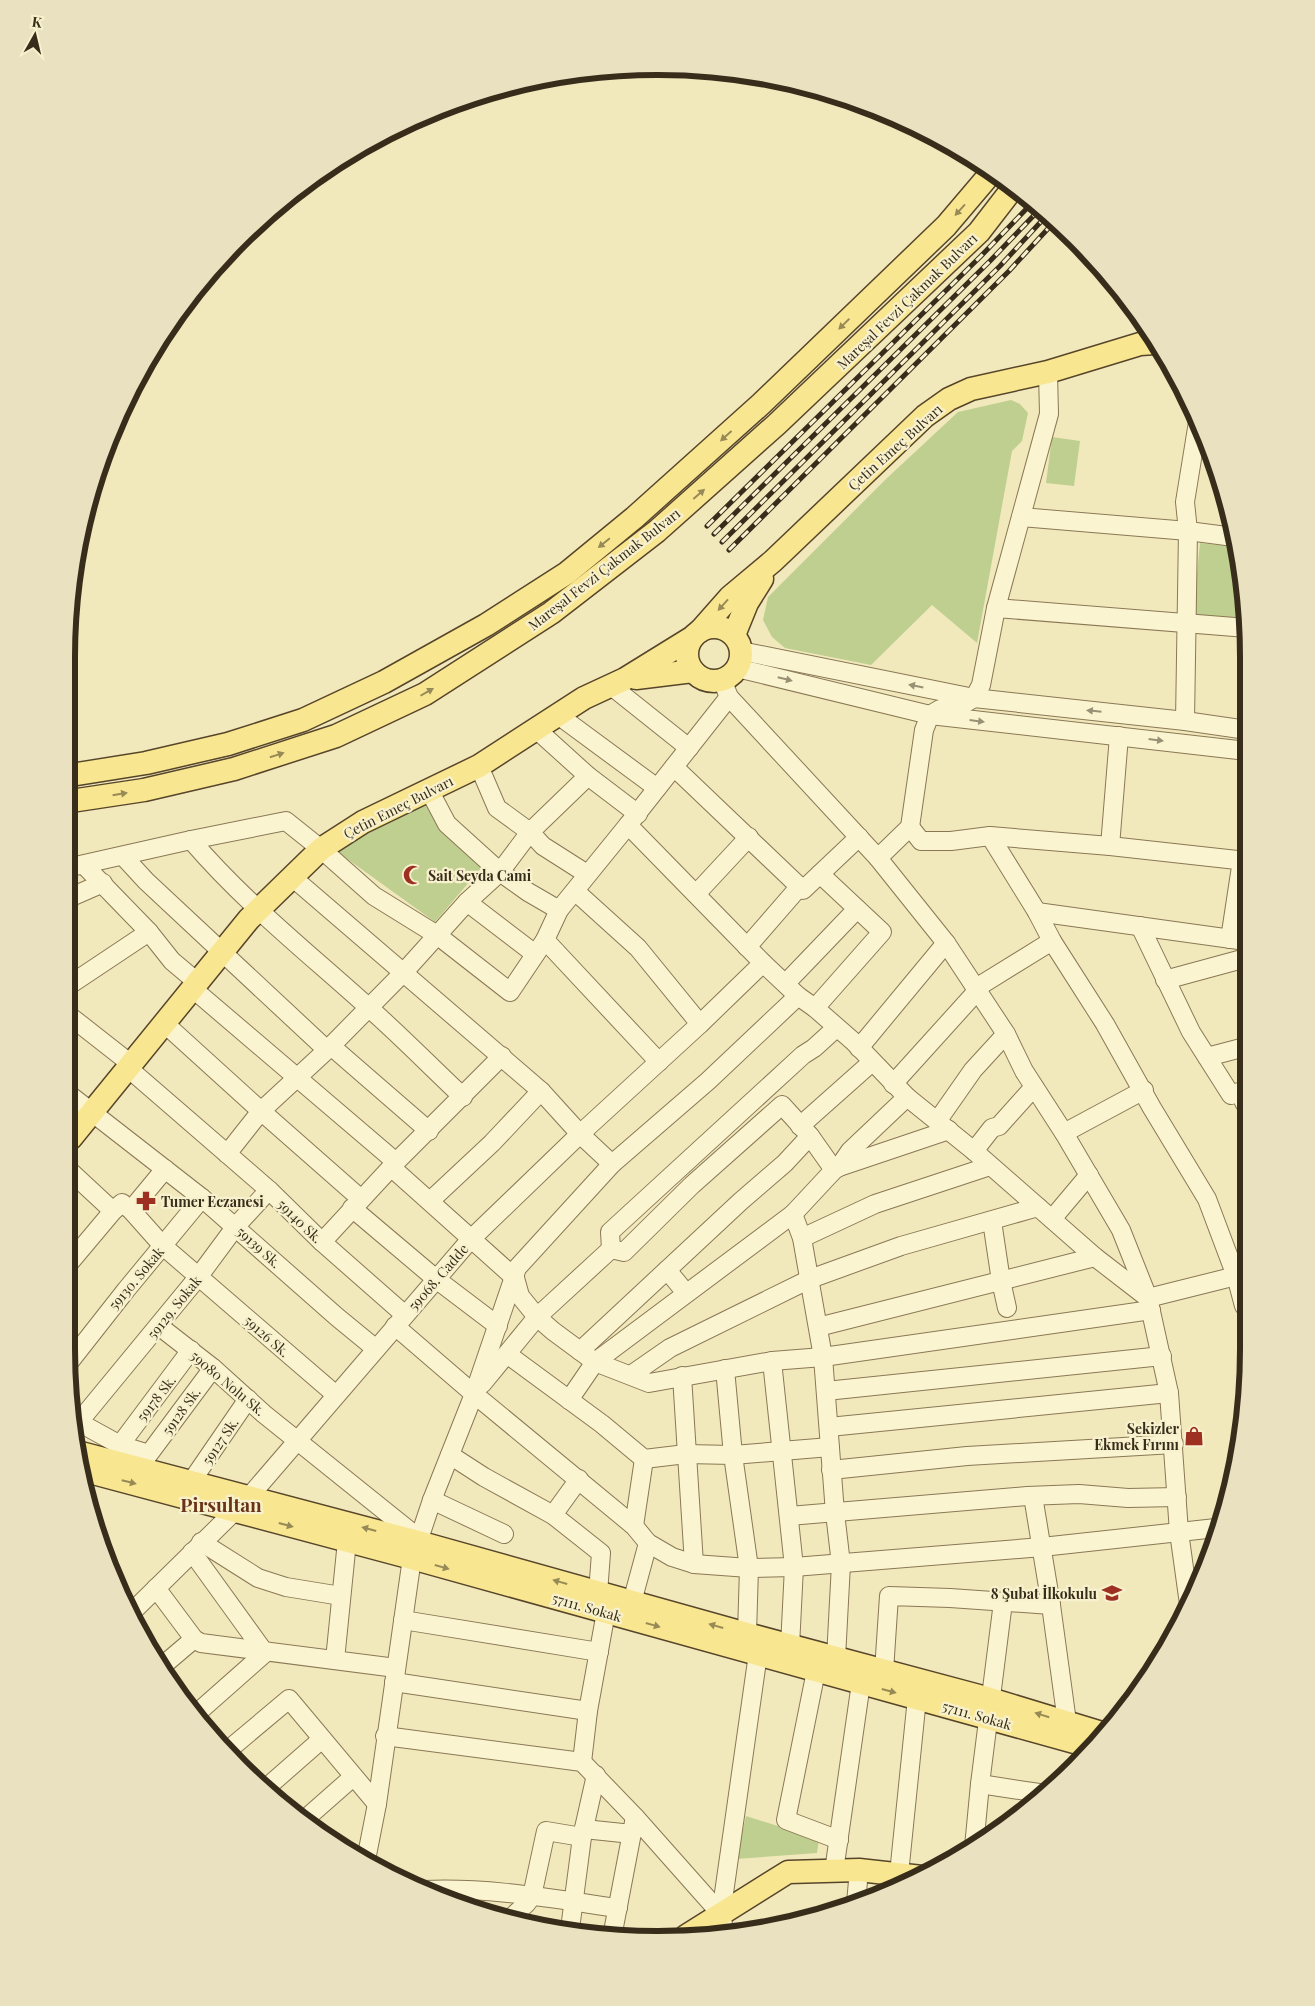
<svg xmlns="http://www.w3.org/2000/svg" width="1315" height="2006" font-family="'Playfair Display',serif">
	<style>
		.green { fill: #bfcf90 }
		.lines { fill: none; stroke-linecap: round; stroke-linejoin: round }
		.minor-casing { stroke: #8a7855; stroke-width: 20 }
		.major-casing { stroke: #57452a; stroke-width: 25 }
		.minor { stroke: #fbf4d0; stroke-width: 18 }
		.major { stroke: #f8e690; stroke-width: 22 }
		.rail-casing { stroke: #382d1b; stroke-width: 5 }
		.rail { stroke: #f8f1cd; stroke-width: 3; stroke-dasharray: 9; stroke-linecap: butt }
		.oneway { fill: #988a56 }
		.oneway2 { fill: #9a9076 }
		.labels { text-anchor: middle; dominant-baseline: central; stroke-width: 4.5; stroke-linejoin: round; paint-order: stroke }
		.street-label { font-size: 14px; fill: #382d1b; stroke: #f8f1cd }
		.poi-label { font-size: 14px; font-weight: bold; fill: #382d1b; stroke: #f8f1cd; text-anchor: start }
		.district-label { font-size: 19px; font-weight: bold; fill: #683317; stroke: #f8f1cd }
		.rim { fill: none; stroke: #382d1b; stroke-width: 6 }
	</style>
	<rect width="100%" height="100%" fill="#f1e8bc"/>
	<g class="green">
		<path d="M1011,400L1020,404L1028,413L1022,441L1012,451L977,643L932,605L871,665L785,648L772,637L763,620L768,597L886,479L958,412Z"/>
		<path d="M1052,437L1080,441L1074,486L1046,483Z"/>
		<path d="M1200,543L1236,547L1244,598L1242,619L1193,614Z"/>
		<path d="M425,804L487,861L435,922L335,850Z"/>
		<path d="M746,1816L819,1839L817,1853L736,1859Z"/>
	</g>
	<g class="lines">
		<defs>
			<g id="minor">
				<path d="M1021,517L1188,531L1234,537"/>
				<path d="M996,608L1247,628"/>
				<path d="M741,651L974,698L1185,721L1247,730"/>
				<path d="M737,668L930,715L1247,751"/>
				<path d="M722,680L729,697L878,858L946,943L1006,1034L1024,1071L1064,1133L1121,1230L1148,1298L1169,1393L1179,1532L1189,1604"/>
				<path d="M610,685L689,748"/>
				<path d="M729,697L628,825L763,963L798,996L815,1008L854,1042L907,1097L974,1151L1095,1257L1148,1298L1244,1274"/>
				<path d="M558,715L657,788"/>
				<path d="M1185,721L1188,531L1185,502L1198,422"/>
				<path d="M536,729L588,776L638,814"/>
				<path d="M479,766L497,808L530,832L543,846L587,874"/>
				<path d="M674,767L803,890L859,837"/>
				<path d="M429,790L447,824L500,872L528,892L559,910"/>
				<path d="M910,827L921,841H951L990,836L1110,846L1246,861"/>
				<path d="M990,836L1037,912L1052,941L1105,1024L1152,1108L1207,1199L1236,1276L1244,1306"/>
				<path d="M191,840C245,903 307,952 368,1007C401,1036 431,1067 463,1097"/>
				<path d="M1110,846L1119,736"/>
				<path d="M123,856L146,881L327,1050"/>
				<path d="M878,858L910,827L924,730L930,715L940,709L964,704L974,698L981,685L996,608L1049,414L1048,372"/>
				<path d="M84,865L149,932L172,961L197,982"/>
				<path d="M71,867L191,840L286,821L321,849L374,896L437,935L510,992L545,940L559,910L628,825"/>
				<path d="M292,877L541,1091L580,1134L612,1164"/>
				<path d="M575,891L638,948L700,1024"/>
				<path d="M696,894L749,837"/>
				<path d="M71,897L103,883"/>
				<path d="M467,902L535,954"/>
				<path d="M1037,912L1246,941"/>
				<path d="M1140,926L1191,1032L1231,1095L1239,1092L1245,1104"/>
				<path d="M1230,939L1242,860"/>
				<path d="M545,940L659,1062"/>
				<path d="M747,947L800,886"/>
				<path d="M1165,980L1246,958"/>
				<path d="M786,983L857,909"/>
				<path d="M71,984L149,932"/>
				<path d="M192,988L396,1162"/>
				<path d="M976,988L1052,941"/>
				<path d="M815,1008L882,932L820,874"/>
				<path d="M71,1017L131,1064"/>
				<path d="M164,1023L261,1111L361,1199"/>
				<path d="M331,1046L429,1131"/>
				<path d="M859,1048L946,943"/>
				<path d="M1207,1057L1245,1047"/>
				<path d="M128,1068L269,1190L322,1242L405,1315"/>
				<path d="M893,1084L978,990"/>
				<path d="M71,1096L202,1198L337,1317L376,1349"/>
				<path d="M938,1120L973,1070L1006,1034"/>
				<path d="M800,1126L872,1062"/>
				<path d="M1064,1133L1144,1090"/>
				<path d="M974,1151L992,1128L999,1126L1034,1087"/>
				<path d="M227,1154L261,1111L327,1050L404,972L467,902L500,872L530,832L588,776"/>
				<path d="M391,1167L515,1278L520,1296L537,1317L553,1331L595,1362L649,1383L772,1361L823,1357L1151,1310"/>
				<path d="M839,1167L949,1130"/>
				<path d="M71,1172L113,1211"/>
				<path d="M430,1201L492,1143L541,1091"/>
				<path d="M352,1208L436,1279L498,1326"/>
				<path d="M131,1210L165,1169"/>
				<path d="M1052,1219L1089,1175"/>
				<path d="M992,1221L1001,1281L1007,1308"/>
				<path d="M802,1238L875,1204L990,1166"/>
				<path d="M322,1242L396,1162L502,1056"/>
				<path d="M611,1249L610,1232L803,1055L814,1048L836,1028"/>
				<path d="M611,1249L624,1252L692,1185L782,1105L810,1136L834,1170"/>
				<path d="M71,1261L113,1211L122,1203L131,1210L163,1246L336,1395"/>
				<path d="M667,1270L686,1293"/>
				<path d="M159,1326L213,1368L264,1414L411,1532L418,1542"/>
				<path d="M395,1326L474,1394L634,1526L648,1543L672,1557L694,1564L749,1568L794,1567L1042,1547L1216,1528"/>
				<path d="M818,1327L1095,1257"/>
				<path d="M580,1351L741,1201L785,1163L810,1136"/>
				<path d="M507,1354L602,1424L644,1459L686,1454L733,1455L830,1447"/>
				<path d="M71,1360L126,1290L202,1198"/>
				<path d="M772,1361L794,1567L790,1646"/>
				<path d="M725,1369L733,1455L749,1568L747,1634"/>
				<path d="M631,1375L670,1348L810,1279L901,1246L1038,1207"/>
				<path d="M682,1376L694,1564"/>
				<path d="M482,1384L537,1317L611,1249"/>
				<path d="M826,1391L1162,1356"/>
				<path d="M569,1400L595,1362L793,1214"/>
				<path d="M71,1418L120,1445L149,1454L213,1368"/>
				<path d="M78,1423L199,1276L236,1226L269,1190"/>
				<path d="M829,1427L1169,1393"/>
				<path d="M120,1445L191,1350"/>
				<path d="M450,1455L484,1477L553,1515L601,1553L598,1593"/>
				<path d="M831,1470L967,1456L1174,1444"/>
				<path d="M191,1482L248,1399"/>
				<path d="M1033,1496L1051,1605L1067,1722"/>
				<path d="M432,1500L504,1534"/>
				<path d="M553,1515L579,1479"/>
				<path d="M789,1516L1027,1496L1079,1494L1128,1498L1177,1497"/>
				<path d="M634,1526L644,1459"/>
				<path d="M201,1542L258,1578L286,1587L341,1596"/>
				<path d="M418,1542L432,1500L474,1394L517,1268L612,1164L708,1081L798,996"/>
				<path d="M192,1552L265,1653L196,1714"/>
				<path d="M156,1588L194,1639L201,1643L396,1668"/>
				<path d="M632,1602L648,1543"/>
				<path d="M133,1611L249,1497L470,1240L580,1134L700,1024L763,963"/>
				<path d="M403,1620L599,1652"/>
				<path d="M836,1658L841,1564L835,1513L823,1357L802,1238L793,1214L834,1170L839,1167L850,1151L907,1097"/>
				<path d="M335,1660L347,1541"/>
				<path d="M161,1667L194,1639"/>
				<path d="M816,1671L786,1820L839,1840"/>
				<path d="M884,1671L889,1596L950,1598L1051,1605"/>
				<path d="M394,1682L588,1711"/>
				<path d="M385,1736L582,1762L635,1817L721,1914"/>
				<path d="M227,1751L289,1699L377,1804"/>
				<path d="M582,1762L588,1711L606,1612"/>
				<path d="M980,1784L1039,1793"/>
				<path d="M265,1789L322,1739"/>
				<path d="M303,1821L353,1777"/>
				<path d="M584,1829L632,1834"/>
				<path d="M974,1847L980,1784L1003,1602"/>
				<path d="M366,1860L377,1804L412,1558"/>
				<path d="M834,1871L861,1683"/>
				<path d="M899,1874L917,1698"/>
				<path d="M424,1890C489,1887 554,1899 618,1908"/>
				<path d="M856,1903L859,1870"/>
				<path d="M512,1917L526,1904L532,1896L546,1831L582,1837"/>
				<path d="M570,1929L582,1837L596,1775"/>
				<path d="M725,1935L721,1914L758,1654"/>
				<path d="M612,1937L635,1817"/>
			</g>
			<g id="major">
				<circle cx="714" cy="654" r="27"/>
				<path d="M700,631L730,597L773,561L925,416L949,399L971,389L1048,372L1140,344L1155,343"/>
				<path d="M734,635L747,603L762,579"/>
				<path d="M636,678L693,671"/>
				<path d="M71,775L146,763L228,744L303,720L384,682L486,625L567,573L634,518L761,404L946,226L991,173"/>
				<path d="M71,801L144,790L234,769L336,736L425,694L551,613L657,531L777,424L979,232L1013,188"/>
				<path d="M71,1138L249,919L321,849L363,822L479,766L584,698L625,679L693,637"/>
				<path d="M77,1452L418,1542L747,1634L990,1699L1105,1734"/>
				<path d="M82,1470L412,1558L1092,1747"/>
				<path d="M686,1936L788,1872L859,1870L922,1877"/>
			</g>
		</defs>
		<use href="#minor" class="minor-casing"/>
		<use href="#major" class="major-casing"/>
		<use href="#minor" class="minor"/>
		<use href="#major" class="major"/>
		<defs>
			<g id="rail">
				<path d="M707,526L981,256L1033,202"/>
				<path d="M714,534L990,261L1041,208"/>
				<path d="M722,542L1000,266L1048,214"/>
				<path d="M729,550L1009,271L1055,221"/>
			</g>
		</defs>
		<use href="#rail" class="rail-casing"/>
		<use href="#rail" class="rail"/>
	</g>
	<defs><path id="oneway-solid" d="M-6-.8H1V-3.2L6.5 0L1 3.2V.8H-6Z" transform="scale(1.25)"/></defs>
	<g class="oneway">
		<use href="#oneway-solid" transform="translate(960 210) rotate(132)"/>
		<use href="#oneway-solid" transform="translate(844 324) rotate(136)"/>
		<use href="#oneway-solid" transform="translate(726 436) rotate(138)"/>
		<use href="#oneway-solid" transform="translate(699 494) rotate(-41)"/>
		<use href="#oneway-solid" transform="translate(604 543) rotate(141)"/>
		<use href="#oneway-solid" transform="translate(723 605) rotate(132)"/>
		<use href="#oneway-solid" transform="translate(427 692) rotate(-30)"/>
		<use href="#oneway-solid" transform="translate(277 755) rotate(-18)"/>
		<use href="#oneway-solid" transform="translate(120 794) rotate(-9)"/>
		<use href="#oneway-solid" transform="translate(129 1482) rotate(14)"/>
		<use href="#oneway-solid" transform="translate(286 1525) rotate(15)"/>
		<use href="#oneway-solid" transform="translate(369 1529) rotate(-165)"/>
		<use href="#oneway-solid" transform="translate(442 1567) rotate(16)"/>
		<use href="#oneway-solid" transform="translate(560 1582) rotate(-164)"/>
		<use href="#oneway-solid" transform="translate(653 1625) rotate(16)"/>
		<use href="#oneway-solid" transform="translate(716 1626) rotate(-164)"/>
		<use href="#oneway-solid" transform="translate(889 1691) rotate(15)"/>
		<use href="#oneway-solid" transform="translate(1042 1715) rotate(-163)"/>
	</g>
	<g class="oneway2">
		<use href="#oneway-solid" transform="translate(785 679) rotate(14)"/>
		<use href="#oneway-solid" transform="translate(916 686) rotate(-169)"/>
		<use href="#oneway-solid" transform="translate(1094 711) rotate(-174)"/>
		<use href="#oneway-solid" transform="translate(977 721) rotate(7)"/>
		<use href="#oneway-solid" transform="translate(1156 740) rotate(7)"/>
	</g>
	<defs>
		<symbol id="mosque-bare" viewBox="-9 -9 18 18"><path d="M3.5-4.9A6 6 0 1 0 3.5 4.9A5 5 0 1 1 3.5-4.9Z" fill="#9d3020" stroke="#f8f1cd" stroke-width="2.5" paint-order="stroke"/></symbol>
		<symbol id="pharmacy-bare" viewBox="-9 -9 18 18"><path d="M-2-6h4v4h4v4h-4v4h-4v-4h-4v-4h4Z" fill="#9d3020" stroke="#f8f1cd" stroke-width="2.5" paint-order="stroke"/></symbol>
		<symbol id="shop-bare" viewBox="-9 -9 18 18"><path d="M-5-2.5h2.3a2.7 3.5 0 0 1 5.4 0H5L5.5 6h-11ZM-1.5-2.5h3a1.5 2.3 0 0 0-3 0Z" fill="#9d3020" stroke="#f8f1cd" stroke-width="2.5" paint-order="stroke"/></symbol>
		<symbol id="school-bare" viewBox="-9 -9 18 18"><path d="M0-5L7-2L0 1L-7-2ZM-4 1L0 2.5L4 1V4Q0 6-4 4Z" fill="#9d3020" stroke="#f8f1cd" stroke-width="2.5" paint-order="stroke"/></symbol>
	</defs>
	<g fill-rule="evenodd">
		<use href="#mosque-bare" x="399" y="861" width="28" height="28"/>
		<use href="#pharmacy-bare" x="132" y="1187" width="28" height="28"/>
		<use href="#shop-bare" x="1180" y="1422" width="28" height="28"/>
		<use href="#school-bare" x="1098" y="1579" width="28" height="28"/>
	</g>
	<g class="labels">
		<g class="street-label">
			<text transform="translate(907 301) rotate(-44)">Mareşal Fevzi Çakmak Bulvarı</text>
			<text transform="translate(895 447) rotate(-42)">Çetin Emeç Bulvarı</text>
			<text transform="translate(604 569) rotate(-38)">Mareşal Fevzi Çakmak Bulvarı</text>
			<text transform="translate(398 807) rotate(-27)">Çetin Emeç Bulvarı</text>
			<text transform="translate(300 1221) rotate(44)">59140 Sk.</text>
			<text transform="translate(259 1247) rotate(42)">59139 Sk.</text>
			<text transform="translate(438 1277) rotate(-49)">59068. Cadde</text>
			<text transform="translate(136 1278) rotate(-50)">59130. Sokak</text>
			<text transform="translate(174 1307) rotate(-51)">59129. Sokak</text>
			<text transform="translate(267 1336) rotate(41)">59126 Sk.</text>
			<text transform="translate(228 1383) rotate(40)">59080 Nolu Sk.</text>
			<text transform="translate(156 1398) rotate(-52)">59178 Sk.</text>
			<text transform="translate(181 1411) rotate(-54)">59128 Sk.</text>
			<text transform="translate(220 1441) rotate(-56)">59127 Sk.</text>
			<text transform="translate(587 1607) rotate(16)">57111. Sokak</text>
			<text transform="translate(977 1715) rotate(16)">57111. Sokak</text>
		</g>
		<g class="poi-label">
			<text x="428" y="875">Sait Seyda Cami</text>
			<text x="161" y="1201">Tumer Eczanesi</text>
			<text x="1179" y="1428" text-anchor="end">Sekizler<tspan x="1179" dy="16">Ekmek Fırını</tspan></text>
			<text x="1097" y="1593" text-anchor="end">8 Şubat İlkokulu</text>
		</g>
		<g class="district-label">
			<text x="221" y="1504">Pirsultan</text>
		</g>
	</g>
	<path d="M0 0H1315V2006H0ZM657 75H658A582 582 0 0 1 1240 657V1349A582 582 0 0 1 658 1931H657A582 582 0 0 1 75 1349V657A582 582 0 0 1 657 75Z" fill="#e9e1bf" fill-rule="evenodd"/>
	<path class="rim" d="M657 75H658A582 582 0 0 1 1240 657V1349A582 582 0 0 1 658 1931H657A582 582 0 0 1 75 1349V657A582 582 0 0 1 657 75Z"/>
	<g transform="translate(35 35) rotate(8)" stroke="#f8f1cd" stroke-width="4" paint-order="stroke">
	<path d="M0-4L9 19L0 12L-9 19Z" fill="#382d1b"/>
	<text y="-8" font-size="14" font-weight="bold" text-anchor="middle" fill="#382d1b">K</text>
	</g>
</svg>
